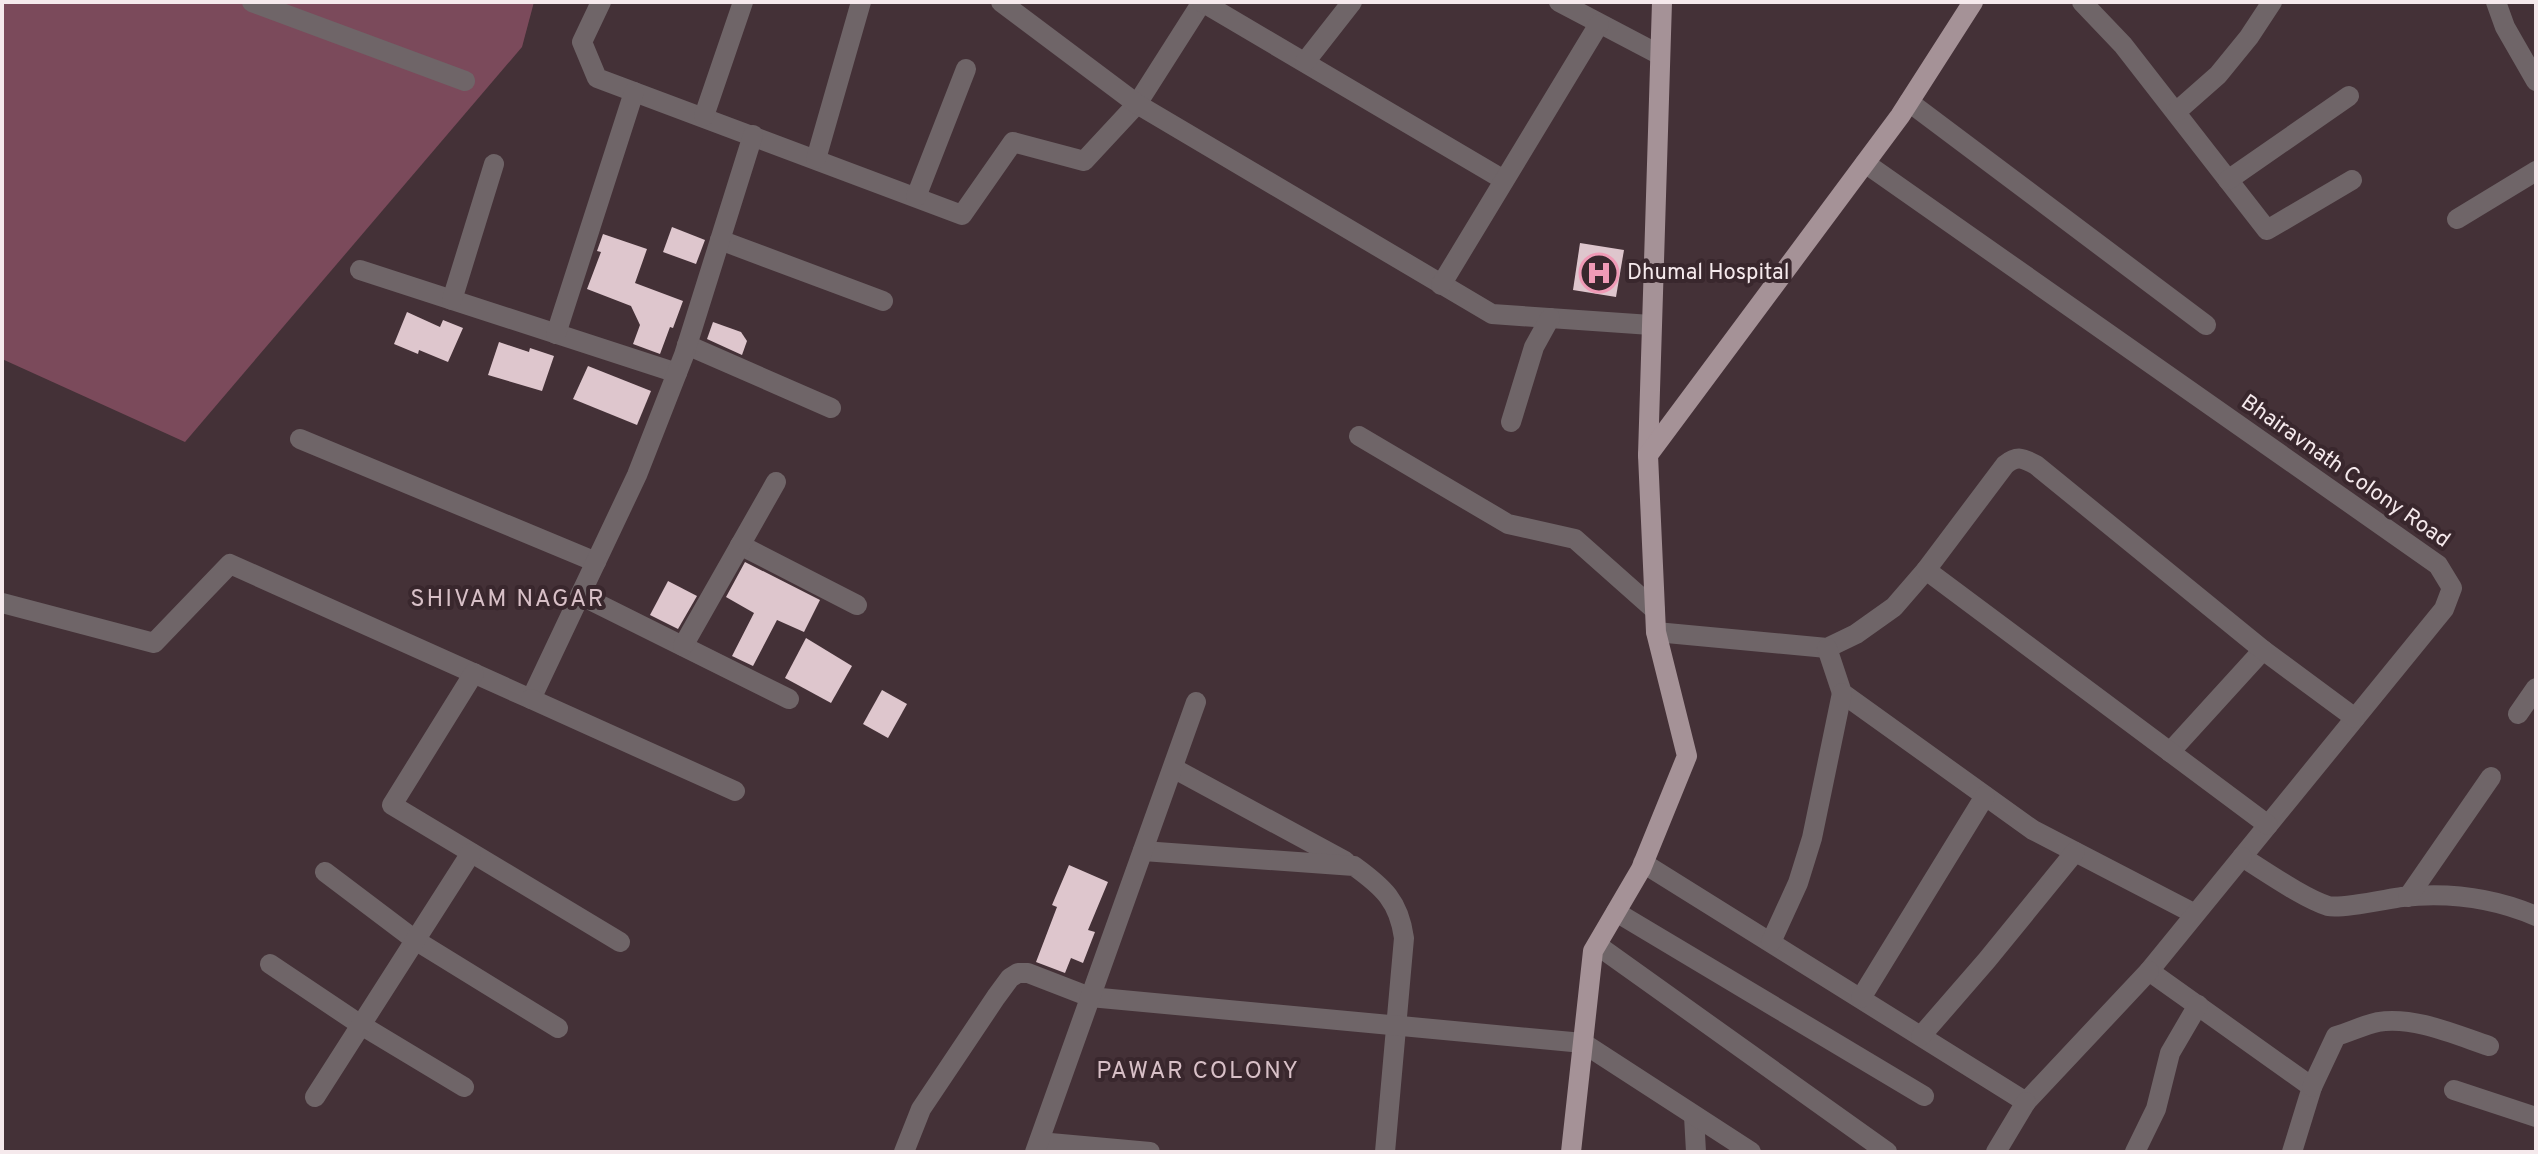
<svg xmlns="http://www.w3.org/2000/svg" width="2538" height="1154" font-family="Overpass,sans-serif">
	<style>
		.green { fill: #7b4a5b }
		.building { fill: #dec6cd }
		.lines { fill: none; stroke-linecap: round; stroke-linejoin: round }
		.minor { stroke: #6f6568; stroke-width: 20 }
		.major { stroke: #a59297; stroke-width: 20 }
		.labels { text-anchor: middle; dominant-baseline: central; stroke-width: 8; stroke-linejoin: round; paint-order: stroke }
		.poi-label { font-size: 22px; fill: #f5e9ec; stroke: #39272d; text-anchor: start }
		.street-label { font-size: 22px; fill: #f5e9ec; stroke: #39272d }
		.neighbourhood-label { font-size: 24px; letter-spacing: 2px; fill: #d8c0c7; stroke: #39272d }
	</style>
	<rect width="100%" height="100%" fill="#443137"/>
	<path class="green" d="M2,2H534L522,47L185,442L2,359Z"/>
	<g class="building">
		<path d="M672,227L705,240L696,264L663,252Z"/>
		<path d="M603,234L647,249L635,283L683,301L673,328L670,327L660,354L633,344L640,325L631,306L587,289L601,252L597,251Z"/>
		<path d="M1580,243L1624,250L1616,297L1573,290Z"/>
		<path d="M407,312L440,327L443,320L463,328L448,362L419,350L418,354L394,344Z"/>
		<path d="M713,322L741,332L747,341L742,355L707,339Z"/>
		<path d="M499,342L529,352L530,348L554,356L542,391L488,375Z"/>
		<path d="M588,366L651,391L637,425L573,399Z"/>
		<path d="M745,562L820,600L804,632L777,620L753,666L732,656L754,613L726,597Z"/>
		<path d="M668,581L697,596L678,629L650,615Z"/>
		<path d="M806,638L852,666L831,703L785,678Z"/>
		<path d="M882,690L907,704L888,738L863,724Z"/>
		<path d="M1069,865L1108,882L1088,930L1095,932L1083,963L1071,958L1065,973L1036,962L1057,907L1052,905Z"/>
	</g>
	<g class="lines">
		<g class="minor">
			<path d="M252,2L465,81"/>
			<path d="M601,2L582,42L597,78L962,215L1013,142L1084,161L1137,104L1202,2"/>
			<path d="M1001,2L1137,104L1492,314L1651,325"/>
			<path d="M1202,2L1504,180"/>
			<path d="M1559,2L1660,55"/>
			<path d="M2082,2L2123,45L2267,230L2352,180"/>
			<path d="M2496,2L2505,27L2536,81"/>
			<path d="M1305,62L1352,2"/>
			<path d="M1909,102L2206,325"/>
			<path d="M2176,112L2218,75L2249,37L2272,2"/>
			<path d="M704,116L743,2"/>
			<path d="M816,159L861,2"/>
			<path d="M1865,163L2438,565L2452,588L2444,609L2242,857C2265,871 2303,898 2328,906C2341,909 2387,899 2402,897C2448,892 2494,898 2536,916"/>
			<path d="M2228,180L2349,96"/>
			<path d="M916,197L966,69"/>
			<path d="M2457,219L2536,171"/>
			<path d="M720,240L883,301"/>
			<path d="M360,270L677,373"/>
			<path d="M1441,285L1599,24"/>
			<path d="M452,300L494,164"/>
			<path d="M556,334L634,92"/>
			<path d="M687,345L831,408"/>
			<path d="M1511,422L1534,347L1550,318"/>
			<path d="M1359,436L1508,524L1575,539L1655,610"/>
			<path d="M300,439L596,562"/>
			<path d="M740,545L857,605"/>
			<path d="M580,595L789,699"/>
			<path d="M2,603L154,643L230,564L531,699L637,475L684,355L753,135"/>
			<path d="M1656,632L1827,648L1856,634L1894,607L1926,570"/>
			<path d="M683,646L776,482"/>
			<path d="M1827,648L1842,693L2033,830L2195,914"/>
			<path d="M474,673L392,805L620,942"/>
			<path d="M531,699L735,791"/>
			<path d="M2518,714L2536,688"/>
			<path d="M2170,752L2263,650"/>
			<path d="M1173,768L1345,861"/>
			<path d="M2268,825L1926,570L2005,465C2017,455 2023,458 2036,465L2263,650L2355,718"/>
			<path d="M1143,851L1354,866C1383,887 1399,901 1404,938L1385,1152"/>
			<path d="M2242,857L2149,971L2312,1087L2292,1152"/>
			<path d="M1643,863L2026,1102L2149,971"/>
			<path d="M325,872L415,940L558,1028"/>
			<path d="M2408,897L2491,777"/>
			<path d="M1616,912L1924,1096"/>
			<path d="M1771,942L1798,883L1812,838L1842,693"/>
			<path d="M1597,945L1887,1152"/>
			<path d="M270,964L361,1025L464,1087"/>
			<path d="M1861,998L1985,796"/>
			<path d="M1921,1036L1987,960L2075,852"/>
			<path d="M2312,1087L2336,1036C2350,1032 2364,1025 2378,1022C2414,1016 2456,1035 2489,1046"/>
			<path d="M2454,1090L2536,1117"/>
			<path d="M315,1097L471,853"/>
			<path d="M1694,1116L1696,1152"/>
			<path d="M1039,1142L1150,1152"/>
			<path d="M904,1152L921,1109L996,997L1010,978L1018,973H1028L1090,997L1583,1043L1751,1152"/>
			<path d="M1035,1152L1196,702"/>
			<path d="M1996,1152L2026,1102"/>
			<path d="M2135,1152L2156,1109L2170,1053L2198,1005"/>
		</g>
		<g class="major">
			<path d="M1648,455L1662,2"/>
			<path d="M1571,1152L1593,951L1641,869L1687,756L1656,632L1648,455L1900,116L1973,2"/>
		</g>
	</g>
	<defs>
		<symbol id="hospital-ring" viewBox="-11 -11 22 22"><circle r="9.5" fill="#39272d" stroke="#f09ab6" stroke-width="1.5"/><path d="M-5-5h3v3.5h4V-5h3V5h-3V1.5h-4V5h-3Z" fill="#f09ab6"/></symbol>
	</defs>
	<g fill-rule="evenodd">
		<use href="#hospital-ring" x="1577" y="251" width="44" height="44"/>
	</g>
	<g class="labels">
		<g class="poi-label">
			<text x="1627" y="273">Dhumal Hospital</text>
		</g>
		<g class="street-label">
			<text transform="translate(2345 472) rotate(35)">Bhairavnath Colony Road</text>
		</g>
		<g class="neighbourhood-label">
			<text x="508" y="600">SHIVAM NAGAR</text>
			<text x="1198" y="1072">PAWAR COLONY</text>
		</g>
	</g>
	<rect width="2538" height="1154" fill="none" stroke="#f5e9ec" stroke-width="8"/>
</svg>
